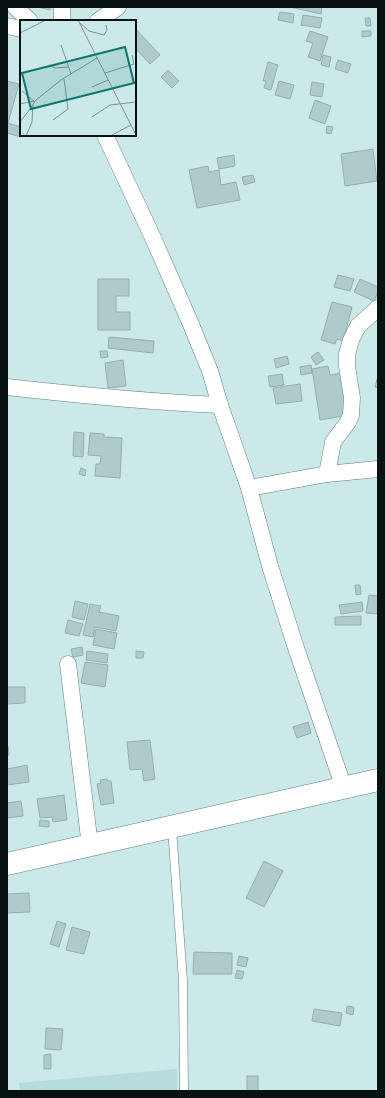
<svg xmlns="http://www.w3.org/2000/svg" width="385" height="1098" font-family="'Varela Round',sans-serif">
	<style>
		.built { fill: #b6dcde }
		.building { fill: #aecacb; stroke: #93aeaf }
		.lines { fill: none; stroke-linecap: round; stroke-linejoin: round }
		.lane-casing { stroke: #627c7d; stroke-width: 9 }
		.street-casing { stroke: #627c7d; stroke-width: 17 }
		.secondary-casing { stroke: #627c7d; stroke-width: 23 }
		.lane { stroke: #fff; stroke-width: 8 }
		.street { stroke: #fff; stroke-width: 16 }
		.secondary { stroke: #fff; stroke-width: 22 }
		.inset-road { fill: none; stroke: #7e9394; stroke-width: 1 }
		.view { fill: #0f766e; fill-opacity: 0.15; stroke: #0f766e; stroke-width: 2 }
		.inset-edge { fill: none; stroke: #081213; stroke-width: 2 }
	</style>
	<rect width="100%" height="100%" fill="#cce9ea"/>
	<path class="built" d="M177,1069V1091H20L19,1083Z"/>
	<g class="building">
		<path d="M38,7H50V10Z"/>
		<path d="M290,7H322L321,14Z"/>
		<path d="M280,12L294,14L293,23L278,20Z"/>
		<path d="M303,15L322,18L320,28L301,25Z"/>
		<path d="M365,18H370L371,26H366Z"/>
		<path d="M135,28L160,55L150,64L135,48Z"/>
		<path d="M310,31L328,37L320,61L308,57L313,43L306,41Z"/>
		<path d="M362,31H371V36L362,37Z"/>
		<path d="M323,55L331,57L329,67L321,65Z"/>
		<path d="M338,60L351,64L348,73L335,69Z"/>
		<path d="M268,62L278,65L271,90L264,88L266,81H263Z"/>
		<path d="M168,70L179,81L172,88L161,77Z"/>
		<path d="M7,81L19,84L8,123L21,127V137L7,133Z"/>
		<path d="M279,81L294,85L290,99L275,95Z"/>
		<path d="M312,82L324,84L322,97L310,95Z"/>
		<path d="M315,100L331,106L325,124L309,118Z"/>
		<path d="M327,126L333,127L331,134L326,133Z"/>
		<path d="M373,149L377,181L345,186L341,154Z"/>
		<path d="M234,155L235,166L219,169L217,158Z"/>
		<path d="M208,166L209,172L219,170L221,185L236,182L240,200L197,208L189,170Z"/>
		<path d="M253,175L255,182L244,185L242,177Z"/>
		<path d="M338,275L354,279L350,291L334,287Z"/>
		<path d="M98,279H129V296H116V312H130V330H98Z"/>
		<path d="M360,279L378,287V292L374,301L354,292Z"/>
		<path d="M332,302L352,307L343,341L337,339L335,344L321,340Z"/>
		<path d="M109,337L154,341L153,353L108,348Z"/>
		<path d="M100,351H107L108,357L101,358Z"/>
		<path d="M318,352L324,360L316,365L311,357Z"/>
		<path d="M287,356L289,364L276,368L274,359Z"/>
		<path d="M123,360L126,386L108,388L105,363Z"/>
		<path d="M311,365L312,373L301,375L300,367Z"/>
		<path d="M328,366L330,375L341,373L348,415L320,420L312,369Z"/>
		<path d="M282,374L284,385L270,387L268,376Z"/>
		<path d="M377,379H378V388L375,387Z"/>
		<path d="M300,384L302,401L276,404L273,388Z"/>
		<path d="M74,432L84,433L83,457L73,456Z"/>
		<path d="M90,433L104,434V437L122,438L120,478L95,476L96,464H100L101,456L88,455Z"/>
		<path d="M81,468L86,470L85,476L79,474Z"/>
		<path d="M355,585H360L361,594L356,595Z"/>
		<path d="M369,595L378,596V614L366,613Z"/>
		<path d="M75,601L88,604L84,620L72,617Z"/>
		<path d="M362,602L363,611L341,614L339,605Z"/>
		<path d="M90,604L101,606L99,612L119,616L116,631L95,627L93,637L83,635Z"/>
		<path d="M361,616V625H335V617Z"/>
		<path d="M68,620L83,624L79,636L65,633Z"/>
		<path d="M96,629L117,633L114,649L93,645Z"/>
		<path d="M82,647L83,655L73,657L71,649Z"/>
		<path d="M87,651L108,654L107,663L86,660Z"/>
		<path d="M136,651L144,652L143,658H136Z"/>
		<path d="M85,662L108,665L105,687L81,683Z"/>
		<path d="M7,687H25V703L7,704Z"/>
		<path d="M308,722L311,733L297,738L293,727Z"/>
		<path d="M150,740L155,779L144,781L142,769L130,770L127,742Z"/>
		<path d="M7,746H8L9,755L7,756Z"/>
		<path d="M27,765L29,782L7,785V769Z"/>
		<path d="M107,779L108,781H111L114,803L101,805L97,784L101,783L100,780Z"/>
		<path d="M64,795L67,820L53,822L52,817L40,818L37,799Z"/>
		<path d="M21,801L23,816L7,818V803Z"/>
		<path d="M40,820L49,821V827L39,826Z"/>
		<path d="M264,861L283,871L264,907L246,898Z"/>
		<path d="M29,893L30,912L7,913V894Z"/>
		<path d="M57,921L66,924L59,947L50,944Z"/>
		<path d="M72,927L90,932L84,954L66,950Z"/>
		<path d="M194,952L232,953V974H193Z"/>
		<path d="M239,956L248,958L246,967L237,965Z"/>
		<path d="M237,970L244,972L242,979L235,978Z"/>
		<path d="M347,1006L354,1007L353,1015L346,1013Z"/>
		<path d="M314,1009L342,1013L340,1026L312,1021Z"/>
		<path d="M46,1028L63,1029L61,1050L45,1049Z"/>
		<path d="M51,1054V1069H44V1055Z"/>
		<rect x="247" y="1076" width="11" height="15"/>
	</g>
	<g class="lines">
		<defs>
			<path id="lane" d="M172,828L183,981L184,1091"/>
			<g id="street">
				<path d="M15,7L30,21"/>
				<path d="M62,7V21"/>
				<path d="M98,21L118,7"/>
				<path d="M7,26L21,29"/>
				<path d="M105,135L153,238L190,322L210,371L220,405L249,488L270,566L295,645L344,788"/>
				<path d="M7,387C78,395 149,402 220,405"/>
				<path d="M327,474L333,442L348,422L351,415L352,398L347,366V354L351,340L358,326L378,308"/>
				<path d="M249,488L327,474L378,469"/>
				<path d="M68,664L90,846"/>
			</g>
			<path id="secondary" d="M7,864L378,780"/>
		</defs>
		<use href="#lane" class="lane-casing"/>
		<use href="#street" class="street-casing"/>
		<use href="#secondary" class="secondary-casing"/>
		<use href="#lane" class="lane"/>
		<use href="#street" class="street"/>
		<use href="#secondary" class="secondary"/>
	</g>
	<g transform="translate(20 20)">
		<rect width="116" height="116" fill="#cce9ea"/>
		<path class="inset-road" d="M58,0L116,115M60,3L69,11L84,15L87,10L86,5M0,13L26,0M41,25L51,54M29,45L35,48L48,47M85,53L114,44L112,35M72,67L88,60M2,71L15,82M0,84L14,81M72,97L90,85L116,82M33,100L48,89L44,59M0,102L13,85M92,115L111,105M6,116L12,102L13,84L16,80L41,60L77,38"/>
		<path class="view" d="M105,27L114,63L11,89L2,53Z"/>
		<rect width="116" height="116" class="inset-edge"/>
	</g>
	<rect width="385" height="1098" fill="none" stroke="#081213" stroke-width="16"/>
</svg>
